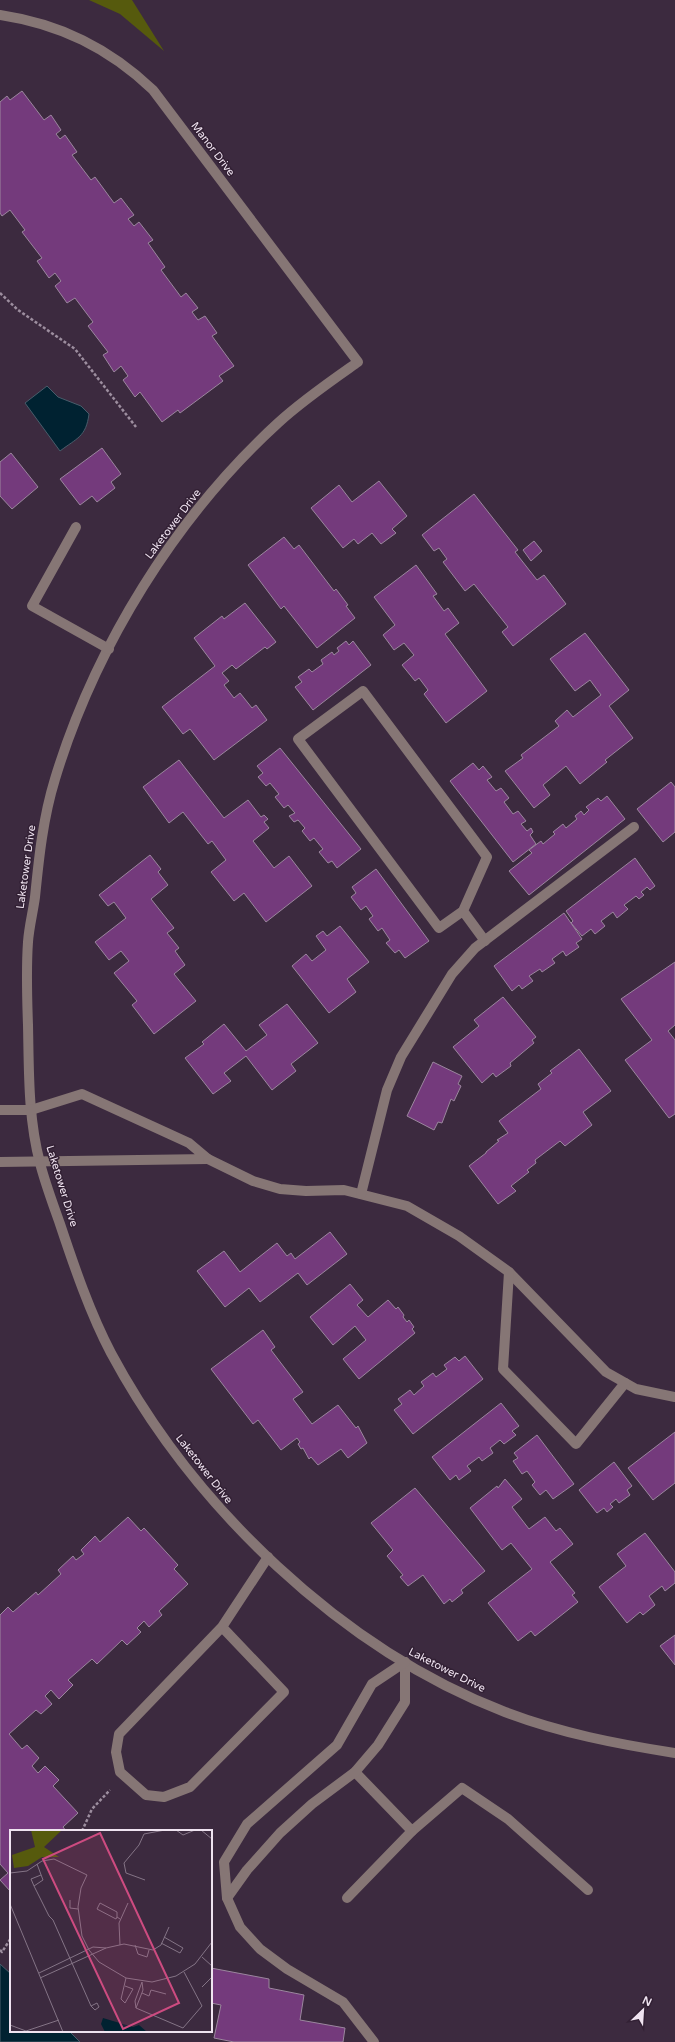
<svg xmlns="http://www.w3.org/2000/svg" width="675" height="2042" font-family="'Varela Round',sans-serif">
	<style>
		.green { fill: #565a0d }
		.water { fill: #002231; stroke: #485c6a }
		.building { fill: #743a7c; stroke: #9b869e }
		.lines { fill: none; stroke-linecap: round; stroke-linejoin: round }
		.path { stroke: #9d8e9f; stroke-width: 2.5; stroke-dasharray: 3 2; stroke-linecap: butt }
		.minor { stroke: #867675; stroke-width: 10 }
		.labels { text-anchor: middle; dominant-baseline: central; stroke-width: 3; stroke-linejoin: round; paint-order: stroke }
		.street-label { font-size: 11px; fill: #efe3f0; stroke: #322034 }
		.inset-road { fill: none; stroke: #847486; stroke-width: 1 }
		.view { fill: #cd4b80; fill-opacity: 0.15; stroke: #cd4b80; stroke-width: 2 }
		.inset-edge { fill: none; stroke: #efe3f0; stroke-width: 2 }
	</style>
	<rect width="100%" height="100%" fill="#3c2a3f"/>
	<path class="green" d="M89,0H132L164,51L120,14Z"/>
	<g class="water">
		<path d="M47,386L58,397L81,406L89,414C86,437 77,438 60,451L25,403Z"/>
		<path d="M0,1964L11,1974V2031H69L80,2042H0Z"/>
	</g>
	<g class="building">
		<path d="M22,91L44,120L51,115L61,130L56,134L60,139L65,135L77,152L72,155L91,180L95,177L114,203L121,198L134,215L128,219L134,226L139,222L153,240L148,243L165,267L161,270L181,297L186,293L198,308L192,312L198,320L205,316L217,333L212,336L234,366L219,376L223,381L180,413L178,410L162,422L140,392L135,397L123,380L128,376L121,366L114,372L103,355L108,352L88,326L93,322L75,298L67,303L55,286L61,281L55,273L49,278L37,261L42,258L22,232L25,230L10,210L2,216L0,213V102L7,96L10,100Z"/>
		<path d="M102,448L121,474L111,482L115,488L97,502L92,496L80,505L60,479Z"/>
		<path d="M11,453L38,487L12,509L0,496V462Z"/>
		<path d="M379,481L407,516L392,529L396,533L381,544L372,533L358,544L354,539L343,548L311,508L339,485L352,502Z"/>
		<path d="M474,494L518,550L515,552L537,580L544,575L566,604L513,646L502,632L508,627L474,584L465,591L443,562L447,559L439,548L434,551L422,535Z"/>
		<path d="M284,537L294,549L299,545L334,591L336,589L348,605L346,606L355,618L317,648L284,606L281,609L248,565Z"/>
		<path d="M534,541L542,551L531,561L523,550Z"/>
		<path d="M416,565L437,594L433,596L444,611L448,608L459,623L445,634L487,691L446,723L424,694L428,690L419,678L415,681L402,665L414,655L404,643L394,650L383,635L395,625L374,597Z"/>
		<path d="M245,603L276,642L267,649L265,647L236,669L232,665L222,673L229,681L224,685L234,698L240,693L252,708L256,705L267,720L214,760L190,729L183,734L162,707L215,666L194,638L222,616L224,619Z"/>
		<path d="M585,633L629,690L609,706L633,738L605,760L607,762L580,784L566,766L543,785L550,795L534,808L505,771L523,758L521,755L559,726L555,721L567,710L573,717L601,695L590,680L575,691L550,659Z"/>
		<path d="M346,641L349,645L353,641L371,665L313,710L295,687L302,682L298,677L309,669L312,672L323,664L321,660L332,652L334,655L339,651L337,648Z"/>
		<path d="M280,748L361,849L337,868L332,861L328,863L319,852L323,849L314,838L310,841L302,831L305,828L298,820L294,822L289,816L295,813L288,805L284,808L275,797L279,794L270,783L266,786L258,777L263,773L257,766Z"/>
		<path d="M179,760L224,818L248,800L261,817L264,815L268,819L264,822L269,828L253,841L274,868L289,856L312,886L266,922L244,893L234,901L211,872L226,860L212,841L208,844L183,812L169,823L143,787Z"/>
		<path d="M473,763L479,770L483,766L492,777L487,780L496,791L501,788L509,798L504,802L513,814L518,811L526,821L521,824L527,831L531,828L533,832L530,835L536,844L513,862L450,781Z"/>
		<path d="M671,782L675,787V832L663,842L637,809Z"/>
		<path d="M607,796L625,819L529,895L509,871L532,853L529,850L541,841L543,844L555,834L553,832L563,824L566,828L577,819L575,816L581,811L584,815L589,810L586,807L598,798L601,801Z"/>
		<path d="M150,855L161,869L158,872L168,885L151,899L174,928L167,933L179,948L175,951L185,965L174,974L196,1001L154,1034L132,1005L137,1001L114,973L129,961L121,951L109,960L95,942L126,918L114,902L108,906L99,895Z"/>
		<path d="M635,858L655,886L650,890L647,887L641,892L644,895L639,899L636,896L624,905L628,909L617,918L613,912L601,921L605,926L595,934L591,929L582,936L571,923L573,921L566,911Z"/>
		<path d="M376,869L429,941L405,958L399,950L395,953L386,943L390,940L382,928L378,931L369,919L373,916L366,906L361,910L351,897L356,893L352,887Z"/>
		<path d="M564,913L582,939L576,943L579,947L566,956L563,951L552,959L555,963L542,972L540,969L529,976L533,981L522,989L519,985L512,991L494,966Z"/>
		<path d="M340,926L369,962L347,979L356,992L329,1013L292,966L306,954L312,961L326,950L316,936L323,931L327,936Z"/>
		<path d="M675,962V1025L668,1031L675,1040V1114L669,1118L625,1060L652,1040L621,999Z"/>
		<path d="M503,997L536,1037L532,1040L534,1043L510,1063L511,1066L496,1077L493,1073L482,1083L453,1047L479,1026L474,1020Z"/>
		<path d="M287,1004L318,1043L291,1064L296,1071L272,1090L246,1056L224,1073L231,1081L213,1094L185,1058L204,1044L202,1042L224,1024L246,1051L267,1035L259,1025Z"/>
		<path d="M579,1049L611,1091L583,1112L592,1125L565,1146L560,1141L535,1160L536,1163L527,1170L529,1172L511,1186L516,1191L498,1204L469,1166L486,1153V1152L499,1141L497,1140L508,1133L499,1121L541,1089L538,1084L552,1073L550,1071Z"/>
		<path d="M433,1062L462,1076L458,1084L461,1086L454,1101L451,1099L442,1123L438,1122L434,1130L407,1116Z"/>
		<path d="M330,1232L347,1254L307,1285L298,1273L260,1302L249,1288L225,1307L197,1271L224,1251L240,1272L277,1243L287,1256L291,1253L295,1259Z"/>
		<path d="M350,1284L363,1300L357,1305L368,1317L388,1300L396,1309L398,1307L404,1315L403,1317L407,1322L409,1320L414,1327L412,1329L415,1333L359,1379L343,1359L366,1340L355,1326L333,1345L310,1317Z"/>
		<path d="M263,1330L275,1347L271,1350L303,1392L293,1399L312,1424L338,1405L356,1428L358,1426L367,1443L348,1458L341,1449L318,1465L311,1457L309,1459L303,1448L301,1449L298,1444L300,1442L297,1438L281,1450L258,1420L253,1424L211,1369Z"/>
		<path d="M465,1356L483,1379L413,1434L394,1410L402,1404L398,1399L410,1390L414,1395L424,1386L421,1382L433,1373L436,1377L447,1369L444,1365L455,1357L459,1361Z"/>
		<path d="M501,1403L519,1426L512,1431L516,1435L504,1444L500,1440L490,1448L493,1453L482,1461L479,1457L467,1466L471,1471L459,1480L456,1475L450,1480L432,1457Z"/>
		<path d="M675,1432V1483L653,1500L628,1468Z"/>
		<path d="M537,1435L574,1484L553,1499L546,1490L540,1495L532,1485L535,1482L527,1471L522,1474L513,1461L518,1458L514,1453Z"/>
		<path d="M614,1462L632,1486L627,1490L630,1495L619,1503L616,1499L610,1504L613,1507L607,1512L604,1508L597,1513L579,1490Z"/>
		<path d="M505,1479L522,1499L512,1507L529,1529L545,1517L556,1531L560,1528L573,1544L550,1562L575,1593L572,1595L578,1602L535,1636L531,1631L518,1641L488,1603L532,1569L511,1543L502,1550L470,1508L497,1486L498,1488Z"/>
		<path d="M415,1488L485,1571L461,1590L463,1593L452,1602L450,1599L444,1604L423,1575L408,1586L400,1577L403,1575L387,1556L393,1550L371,1523Z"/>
		<path d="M128,1517L141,1531L144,1528L178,1565L174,1569L188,1584L159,1611L162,1615L149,1627L144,1621L137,1628L141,1632L127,1645L122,1640L97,1664L92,1659L68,1680L73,1685L59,1699L51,1690L45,1696L52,1704L41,1714L36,1710L9,1734L22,1749L27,1745L39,1758L32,1766L38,1773L45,1766L59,1780L53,1786L78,1813L63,1827L66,1831H11V1892L0,1880L8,1873L0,1864V1615L8,1607L13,1612L36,1592L38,1595L61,1574L58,1570L73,1556L76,1560L84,1554L81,1550L95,1536L100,1542Z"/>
		<path d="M645,1533L675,1572V1583L665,1591L662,1586L649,1596L655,1605L643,1615L640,1612L627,1623L599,1587L626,1566L617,1554Z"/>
		<path d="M675,1635V1665L660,1646Z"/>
		<path d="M211,1968L269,1979V1988L304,1995L300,2020L345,2028L343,2042H234L214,2038L221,2005L211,2003Z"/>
	</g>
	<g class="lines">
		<g class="path">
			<path d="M0,293L18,310L75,349L136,427"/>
			<path d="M82,1831L92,1809L110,1790"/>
			<path d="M0,1950L2,1952L11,1938"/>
		</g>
		<g class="minor">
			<path d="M0,15C60,24 109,48 153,90L358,362C331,381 303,400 278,423C176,516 95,647 55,779C43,818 39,857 35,897C33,912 29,927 28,942C26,970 27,998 28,1025C29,1071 28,1118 40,1163C45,1183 53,1204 60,1224C74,1266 90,1313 111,1353C193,1506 341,1649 505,1712C560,1733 617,1744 675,1753"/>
			<path d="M76,527L32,606L109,649"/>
			<path d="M463,911L487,857L363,691L298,739L439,928L463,911L485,941"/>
			<path d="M0,1110H31L82,1094L189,1143L208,1159L0,1162"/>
			<path d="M208,1159L253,1181L280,1189L306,1191L344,1190L407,1206L459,1236L509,1272L606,1372L636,1389L675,1397"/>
			<path d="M361,1194L387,1090L401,1057L452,974L475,948L634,827"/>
			<path d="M509,1272L503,1369L576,1444L625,1383"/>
			<path d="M222,1627L284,1692L190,1787L164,1797L146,1795L120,1772L116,1752L119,1734L222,1627L268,1557"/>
			<path d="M355,1772L412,1831L462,1788L508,1819L588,1890"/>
			<path d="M227,1898L247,1870L280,1833L312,1804L355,1772L378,1745L405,1702V1662"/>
			<path d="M347,1898L412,1831"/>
			<path d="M374,2042L343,2002L287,1969L260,1949L240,1927L227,1898L224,1862L247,1824L337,1745L372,1684L405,1662"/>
		</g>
	</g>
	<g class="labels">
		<g class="street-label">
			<text transform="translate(213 149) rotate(53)">Manor Drive</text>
			<text transform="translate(173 524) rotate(-53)">Laketower Drive</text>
			<text transform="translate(26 867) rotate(-82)">Laketower Drive</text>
			<text transform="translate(62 1186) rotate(73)">Laketower Drive</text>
			<text transform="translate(204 1469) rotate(52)">Laketower Drive</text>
			<text transform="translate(447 1670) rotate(27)">Laketower Drive</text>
		</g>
	</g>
	<g transform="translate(10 1830)">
		<rect width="202" height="202" fill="#3c2a3f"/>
		<path d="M21,0H52L34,17L49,27H32L18,36L4,38L2,25L25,17Z" fill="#565a0d"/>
		<path d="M93,188L123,197L129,195L137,202H95L91,194Z" fill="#002231"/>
		<path class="inset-road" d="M166,0L173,5L185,0M191,0L202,9M27,34L33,50L24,56L39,86L43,90L81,176L85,180L89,177L87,173L81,176M0,43L17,41L32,31L44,29L77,45L71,58L68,77L72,106L79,120L89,132L116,148L142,152L166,146L185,134L202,112M135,50L116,43L114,33L129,15L134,4L155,0M24,56L21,49L31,45M60,70V78L68,79M0,74L53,202M107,87V82L90,73L87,79L106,89L107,87L110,89M151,113L170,123L173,118L154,107M110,115L109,93L118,73M125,115L128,124L137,127L139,120M96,118L114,114L143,120L151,115L159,97M192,127L202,136M29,143L83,117L96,118L30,148M132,152L125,171L126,178L173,198L192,176L174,142M115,156L123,159L115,173L111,169L116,148M192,157L202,147M132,163L139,166L141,160L156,164M126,178L133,160L132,152M0,195L16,201L49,190"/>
		<path class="view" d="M90,3L169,173L113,199L33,29Z"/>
		<rect width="202" height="202" class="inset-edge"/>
	</g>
	<g transform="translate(643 2010) rotate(25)" stroke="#322034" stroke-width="3" paint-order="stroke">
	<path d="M0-3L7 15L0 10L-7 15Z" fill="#efe3f0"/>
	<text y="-6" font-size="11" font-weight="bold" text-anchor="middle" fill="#efe3f0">N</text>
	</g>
</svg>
